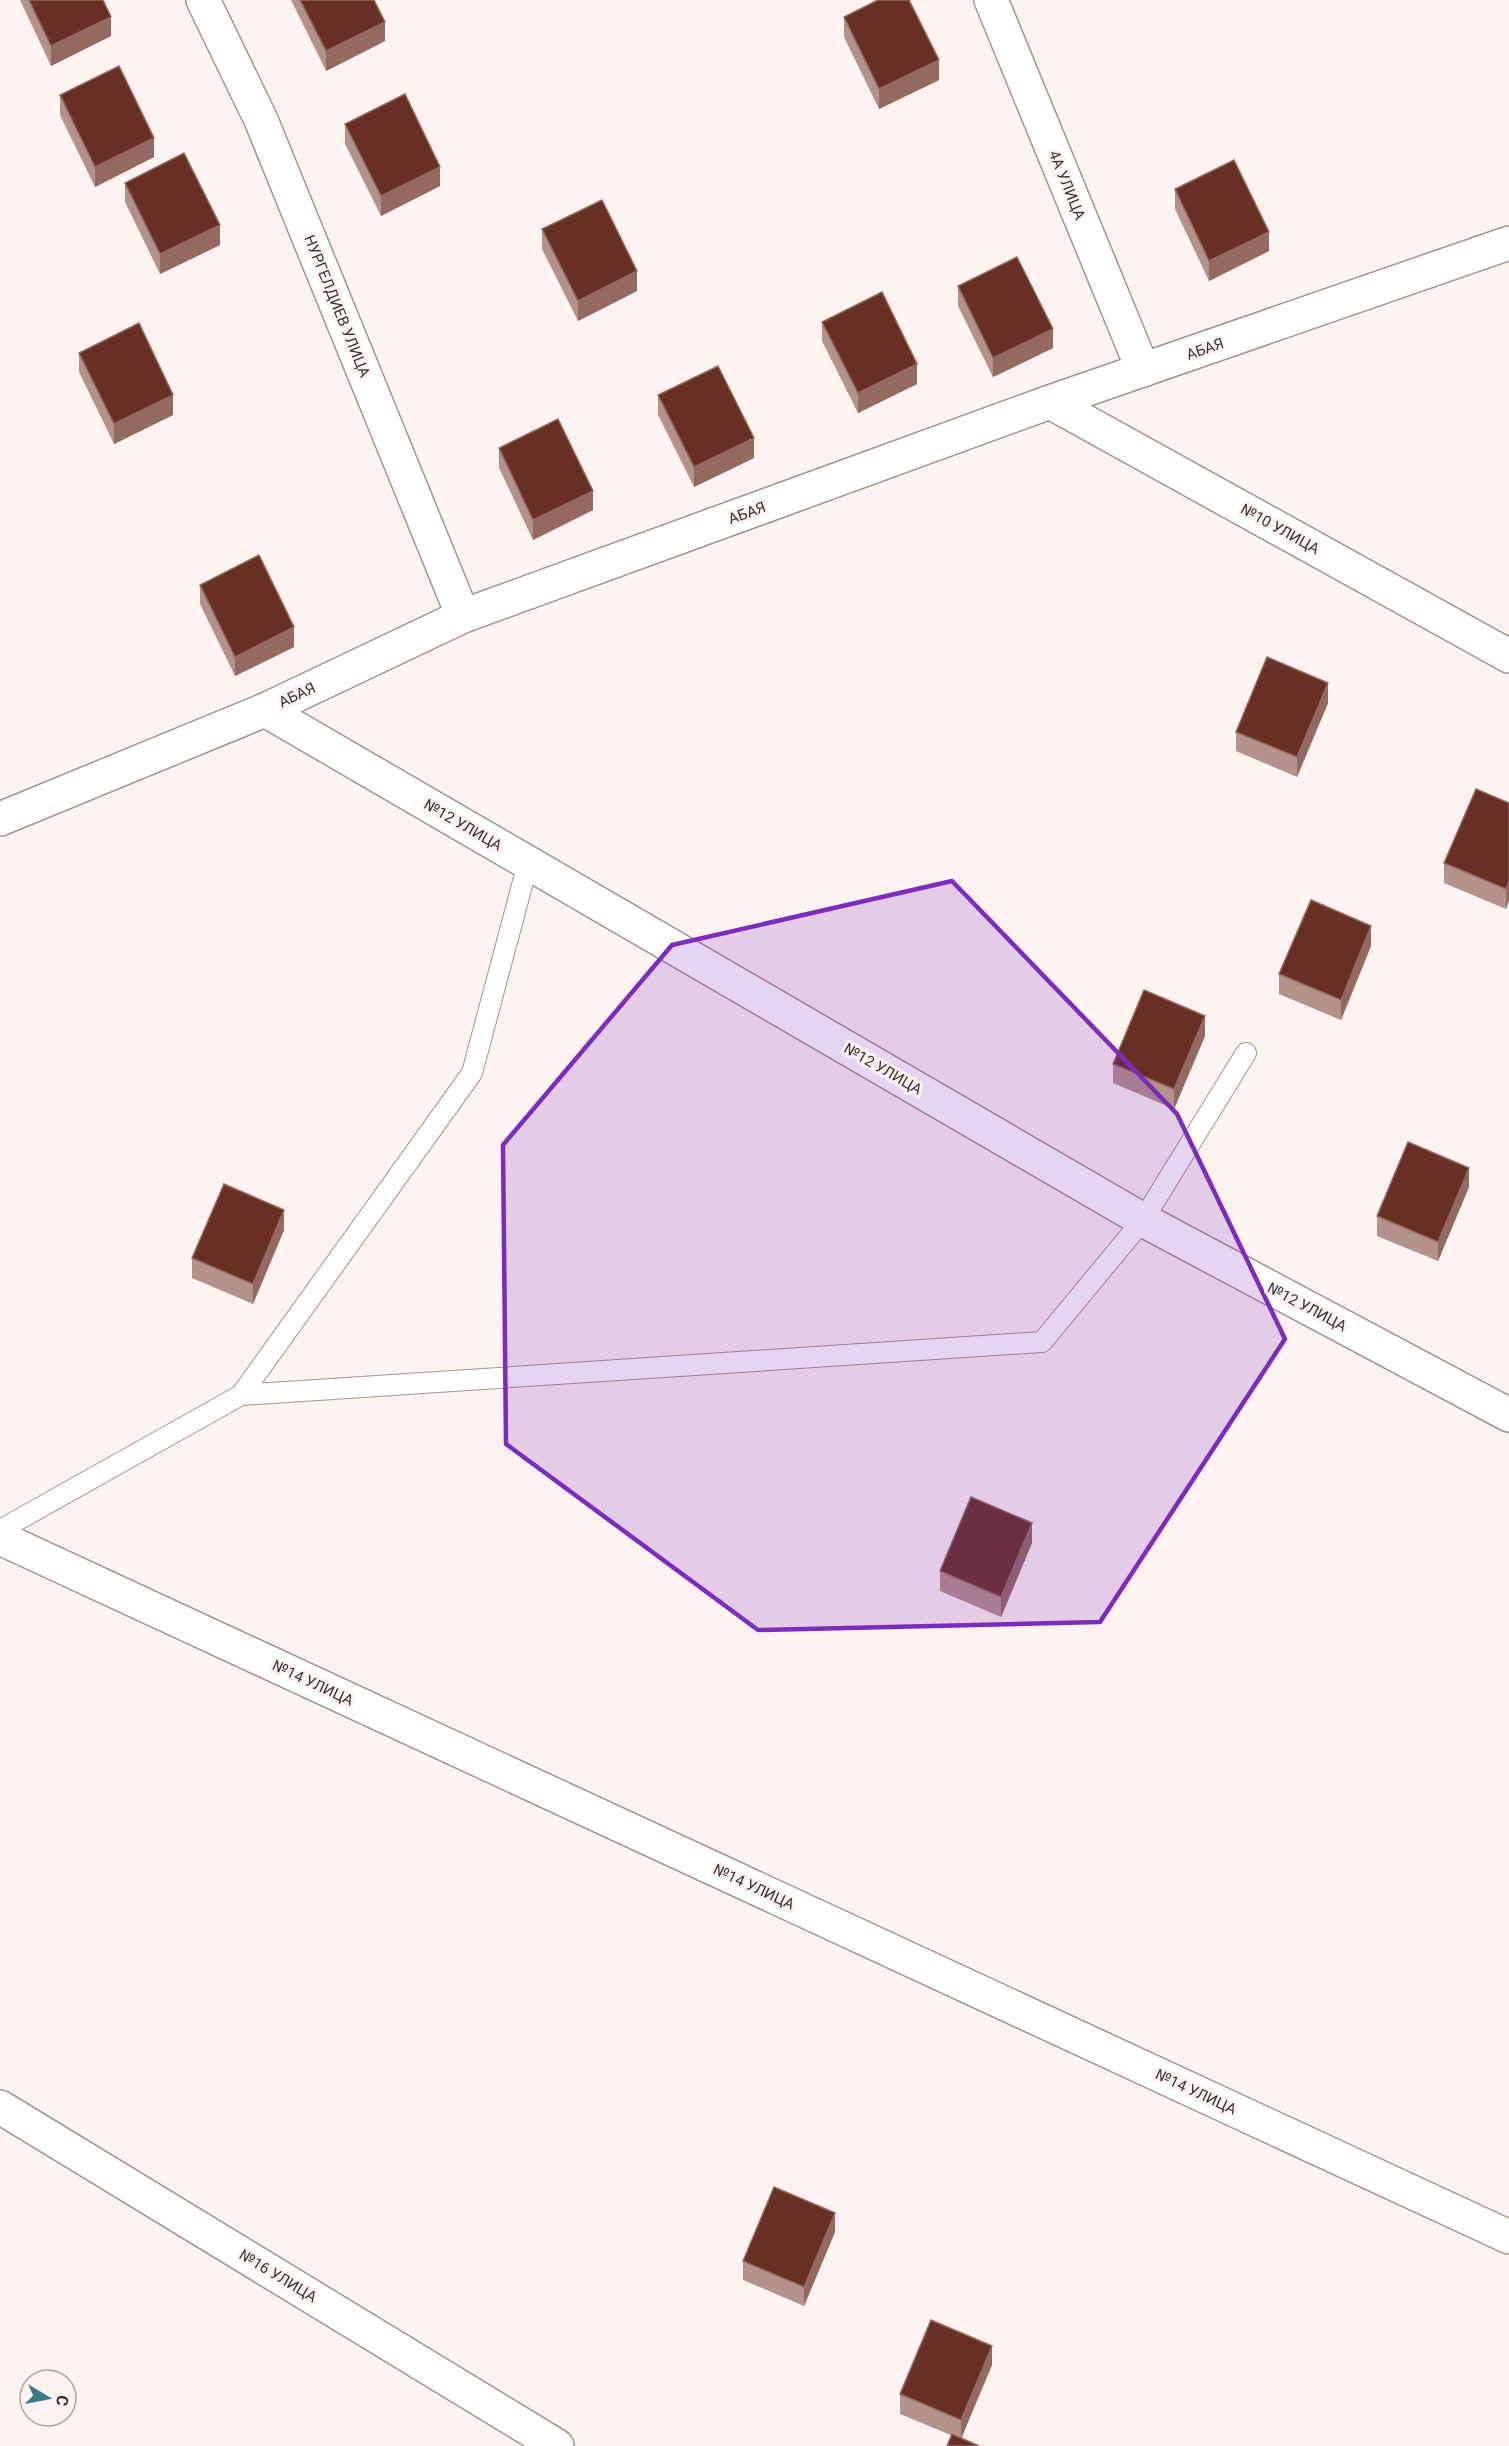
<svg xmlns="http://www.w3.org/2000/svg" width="1509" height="2446" font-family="Roboto,sans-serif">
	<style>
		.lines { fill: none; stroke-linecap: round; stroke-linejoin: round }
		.service-casing { stroke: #a3938f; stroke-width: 22 }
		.minor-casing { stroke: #a3938f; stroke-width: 36 }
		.service { stroke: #fff; stroke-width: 20 }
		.minor { stroke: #fff; stroke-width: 33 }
		.wall { fill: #b2928a }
		.shaded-wall { fill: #946a60 }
		.building { fill: #673023; stroke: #946a60; stroke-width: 1.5 }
		.marked { fill: #7b2cbf; fill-opacity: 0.2; stroke: #7b2cbf; stroke-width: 4.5; stroke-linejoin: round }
		.labels { text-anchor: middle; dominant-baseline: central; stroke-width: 6; stroke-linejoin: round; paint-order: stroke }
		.street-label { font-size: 15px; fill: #37312f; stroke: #fef3f0 }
	</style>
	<rect width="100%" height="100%" fill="#fef3f0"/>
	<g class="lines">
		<defs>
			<g id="service">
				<path d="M241,1395L472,1073L528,863"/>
				<path d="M0,1530L241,1395L1042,1342L1143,1220L1246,1053"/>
			</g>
			<g id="minor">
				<path d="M203,0L261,120L463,616"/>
				<path d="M991,0L1143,370"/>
				<path d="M1050,402L1509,656"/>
				<path d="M265,710L1143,1220L1509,1415"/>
				<path d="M0,819L265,710L463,616L1050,402L1509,243"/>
				<path d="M0,1538L1509,2237"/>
				<path d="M0,2107L557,2446"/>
			</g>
		</defs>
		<use href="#service" class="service-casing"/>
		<use href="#minor" class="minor-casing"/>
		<use href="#service" class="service"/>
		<use href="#minor" class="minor"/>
	</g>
	<g class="wall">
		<path d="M20,0H103L111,36L51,66Z"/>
		<path d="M291,0H374L385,41L326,71Z"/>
		<path d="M844,17L939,80L879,109L844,37Z"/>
		<path d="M60,95L154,157L95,187L60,115Z"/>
		<path d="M345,124L440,186L381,216L345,144Z"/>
		<path d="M125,183L220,245L160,274L125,202Z"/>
		<path d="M1175,189L1269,251L1209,281L1175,209Z"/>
		<path d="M542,229L637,291L578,321L542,249Z"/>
		<path d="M958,286L1053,348L993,377L958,306Z"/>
		<path d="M822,322L917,384L858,413L822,341Z"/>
		<path d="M79,353L173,415L114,444L79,372Z"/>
		<path d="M658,395L754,458L694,487L658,415Z"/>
		<path d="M499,448L593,510L533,540L499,468Z"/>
		<path d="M200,585L294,647L235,676L200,604Z"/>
		<path d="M1328,703L1297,777L1236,751V732Z"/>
		<path d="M1509,803V900L1506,909L1444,883V863Z"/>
		<path d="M1371,946L1341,1020L1279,994V974Z"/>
		<path d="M1205,1036L1174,1109L1113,1083V1064Z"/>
		<path d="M1469,1187L1438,1261L1377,1236V1216Z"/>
		<path d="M284,1230L253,1304L192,1278V1258Z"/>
		<path d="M1032,1543L1001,1617L940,1591V1571Z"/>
		<path d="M835,2232L804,2306L743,2280V2261Z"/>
		<path d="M992,2365L961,2438L951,2435L900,2414V2394Z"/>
	</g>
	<g class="shaded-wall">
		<path d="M111,17V36L51,66V46Z"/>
		<path d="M385,22V41L326,71V51Z"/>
		<path d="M939,60V80L879,109V89Z"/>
		<path d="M154,138V157L95,187V167Z"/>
		<path d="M440,167V186L381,216V196Z"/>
		<path d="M220,225V245L160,274V254Z"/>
		<path d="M1269,232V251L1209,281V261Z"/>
		<path d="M637,271V291L578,321V301Z"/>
		<path d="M1053,329V348L993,377V358Z"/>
		<path d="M917,364V384L858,413V393Z"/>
		<path d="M173,395V415L114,444V424Z"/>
		<path d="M754,438V458L694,487V467Z"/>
		<path d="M593,491V510L533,540V520Z"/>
		<path d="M294,627V647L235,676V657Z"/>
		<path d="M1328,683V703L1297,777V757Z"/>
		<path d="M1509,881V900L1506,909V889Z"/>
		<path d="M1371,926V946L1341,1020V1000Z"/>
		<path d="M1205,1016V1036L1174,1109V1089Z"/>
		<path d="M1469,1168V1187L1438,1261V1242Z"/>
		<path d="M284,1210V1230L253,1304V1284Z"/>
		<path d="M1032,1523V1543L1001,1617V1597Z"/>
		<path d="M835,2213V2232L804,2306V2287Z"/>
		<path d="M992,2346V2365L961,2439V2420Z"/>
	</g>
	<g class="building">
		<path d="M29,0H103L111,17L51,46Z"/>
		<path d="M300,0H374L385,22L326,51Z"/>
		<path d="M878,0H909L939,60L879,89L844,17Z"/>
		<path d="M119,66L154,138L95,167L60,95Z"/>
		<path d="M405,94L440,167L381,196L345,124Z"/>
		<path d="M184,153L220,225L160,254L125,183Z"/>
		<path d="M1234,160L1269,232L1209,261L1175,189Z"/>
		<path d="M602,200L637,271L578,301L542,229Z"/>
		<path d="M1017,257L1053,329L993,358L958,286Z"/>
		<path d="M882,292L917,364L858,393L822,322Z"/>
		<path d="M139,323L173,395L114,424L79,353Z"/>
		<path d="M718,366L754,438L694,467L658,395Z"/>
		<path d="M558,419L593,491L533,520L499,448Z"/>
		<path d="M259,555L294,627L235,657L200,585Z"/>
		<path d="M1267,657L1328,683L1297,757L1236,732Z"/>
		<path d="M1476,789L1509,803V881L1506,889L1444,863Z"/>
		<path d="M1311,900L1371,926L1341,1000L1279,974Z"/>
		<path d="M1144,990L1205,1016L1174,1089L1113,1064Z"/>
		<path d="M1408,1142L1469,1168L1438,1242L1377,1216Z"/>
		<path d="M224,1184L284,1210L253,1284L192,1258Z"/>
		<path d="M971,1497L1032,1523L1001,1597L940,1571Z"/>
		<path d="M774,2187L835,2213L804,2287L743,2261Z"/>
		<path d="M931,2320L992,2346L961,2420L900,2394Z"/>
		<path d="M952,2434L979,2446H947Z"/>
	</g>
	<path class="marked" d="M952,881L1177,1114L1285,1339L1100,1622L758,1630L506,1444L503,1145L672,945Z"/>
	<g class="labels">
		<g class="street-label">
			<text transform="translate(1067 185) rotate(68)">4А УЛИЦА</text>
			<text transform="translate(337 306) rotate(68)">НУРГЕЛДИЕВ УЛИЦА</text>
			<text transform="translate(1205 349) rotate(-19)">АБАЯ</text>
			<text transform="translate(747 513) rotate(-20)">АБАЯ</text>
			<text transform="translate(1280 529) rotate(29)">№10 УЛИЦА</text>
			<text transform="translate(297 695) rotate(-25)">АБАЯ</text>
			<text transform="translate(463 825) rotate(30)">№12 УЛИЦА</text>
			<text transform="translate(883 1069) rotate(30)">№12 УЛИЦА</text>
			<text transform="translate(1307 1307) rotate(28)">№12 УЛИЦА</text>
			<text transform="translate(313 1683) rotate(25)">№14 УЛИЦА</text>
			<text transform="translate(754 1887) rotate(25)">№14 УЛИЦА</text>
			<text transform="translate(1196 2092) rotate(25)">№14 УЛИЦА</text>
			<text transform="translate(278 2276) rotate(31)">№16 УЛИЦА</text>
		</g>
	</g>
	<g transform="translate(48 2398) rotate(100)"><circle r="28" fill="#fef3f0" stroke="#aea5a3" stroke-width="1.5"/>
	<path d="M0-4.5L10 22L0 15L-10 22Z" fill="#377b8a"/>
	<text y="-9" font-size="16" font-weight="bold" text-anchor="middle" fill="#37312f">С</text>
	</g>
</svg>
